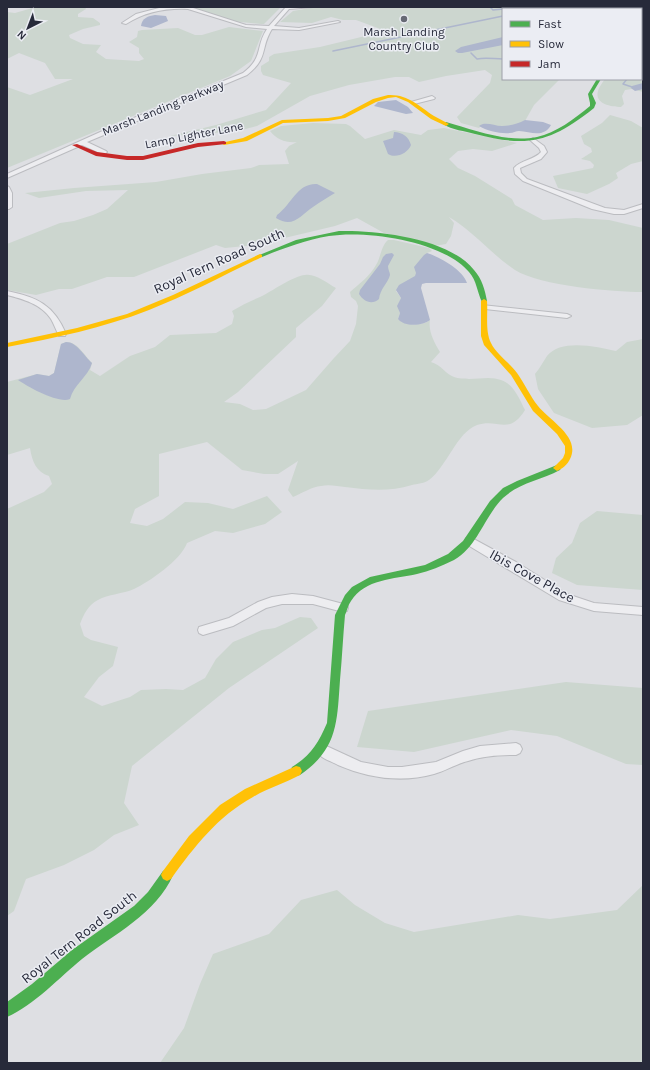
<svg xmlns="http://www.w3.org/2000/svg" width="650" height="1070" font-family="Karla,sans-serif">
	<style>
		.green { fill: #ccd6cf }
		.water { fill: #aeb6cd }
		.lines { fill: none; stroke-linecap: round; stroke-linejoin: round }
		.stream { stroke: #aeb6cd; stroke-width: 1.5 }
		.river { fill: #aeb6cd; fill-rule: evenodd }
		.street-casing { stroke: #bbbcc0; stroke-width: 2 }
		.street { fill: #ededf0; fill-rule: evenodd }
		.fast { fill: #4caf50; fill-rule: evenodd }
		.slow { fill: #ffc107; fill-rule: evenodd }
		.jam { fill: #c62828; fill-rule: evenodd }
		.poi-dot { fill: #676975; stroke: #ebedf3; stroke-width: 1.5 }
		.labels { text-anchor: middle; dominant-baseline: central; stroke-width: 3; stroke-linejoin: round; paint-order: stroke }
		.far-poi-label { font-size: 12px; fill: #272a3a; stroke: #ebedf3 }
		.far-street-label { font-size: 12px; fill: #272a3a; stroke: #ebedf3 }
		.street-label { font-size: 14px; fill: #272a3a; stroke: #ebedf3 }
	</style>
	<rect width="100%" height="100%" fill="#dedfe3"/>
	<g class="green">
		<path d="M36,7H85L86,9L78,14V17L93,18L100,23V25L83,29L69,35L70,38L83,44L101,45L96,52L106,59L139,61L144,59L139,53V48L129,42L137,37L138,31L142,30L178,28L195,35H202L229,27L263,31L251,61L230,76L7,168V87L30,95L73,79H55L45,63L19,53L7,59V12L15,13Z"/>
		<path d="M183,7H281L264,24H261L230,21Z"/>
		<path d="M316,7H643V23H641V9H503V79H560L534,105L525,121L519,124L500,127L482,125L479,128L461,123L457,117L490,83L492,75L485,70L446,76L419,82L409,77H395L349,85L310,96L257,126L238,131L170,136L216,125L266,110L291,83L263,75L261,71V66L269,61V57L274,54L320,47L386,31L356,20H343L331,17L312,23L280,22L293,11Z"/>
		<path d="M605,79H639L643,82V92L632,89L625,90L622,96L624,104L621,107C612,107 594,104 598,91C599,87 603,82 605,79Z"/>
		<path d="M610,115L631,121L643,128V161L631,164L616,173L618,178L609,184L587,194L558,188L553,176L593,168L594,165L590,161L581,159L592,152L591,148L584,144L581,136L602,123Z"/>
		<path d="M313,123L346,124L350,126L365,139L394,130L421,135L428,130L444,128L517,143L492,151L473,149L458,151L449,159L458,168L475,176L512,199L515,205L543,220L576,218L609,220L643,228V292C612,292 541,286 515,270C491,254 473,231 449,217L454,223L451,236L446,244L434,246L384,233L357,218L335,226L255,245L225,248L216,245L134,277H107L72,289H59L36,295L7,290V244L60,223L74,221L93,215L107,209L128,190L86,191L39,198L25,193L74,188L156,182L202,174L251,168L259,165L289,164L285,151L289,146L297,142C286,143 277,140 270,131L281,126Z"/>
		<path d="M388,240H394L429,248L432,251L427,253L416,276L396,291L401,298L399,303L400,313L398,319C405,326 423,326 430,320C428,331 434,342 440,352L431,362C442,365 445,374 454,377C458,379 465,378 469,379C476,379 482,378 488,378C511,378 516,392 525,410C509,436 498,418 477,425C457,432 446,468 429,480C425,483 417,484 412,485C389,492 369,490 345,487C338,486 328,484 321,486C312,487 302,493 293,497L288,490L298,461L278,474H264L242,470L207,442L159,454V496L135,509L130,523L147,526L163,519L185,502L208,503L233,509L267,496L282,512L265,524L233,533L215,531L187,543C181,560 149,582 134,589C123,594 108,594 98,600C88,605 84,614 80,624L84,636L91,640L118,647L113,666L99,677L84,697L102,706L130,697L141,690L166,689L183,690L205,678L216,659L233,642L262,630L275,628L300,617L311,618L318,628L229,688L132,766L124,803L139,825L114,835L94,850L64,865L26,879L14,911L7,916V509L44,492L52,484L49,476C36,472 32,461 30,448L7,455V382L37,374L49,376L54,373L61,344C75,337 83,354 92,363L90,370L100,376L130,356L155,347L170,335L216,333L232,324L234,316L232,311C242,305 250,301 260,297C271,292 293,276 305,275C315,273 327,283 336,288L322,306L296,328V337L238,392L224,402L240,404L253,410L266,409L306,390L334,358L350,341L356,324L358,306L356,301L351,297L350,292C359,284 370,276 376,265C381,257 381,246 388,240Z"/>
		<path d="M643,339V415L627,425L592,428L554,413L538,389L535,374C540,368 543,362 547,356C561,338 598,347 616,351L627,342Z"/>
		<path d="M597,511L643,515V590L577,585L552,573L556,558L572,543L580,523Z"/>
		<path d="M566,682L643,688V765L626,764L557,736L511,730L414,752L357,747L368,711Z"/>
		<path d="M643,885V1063H160L184,1028L200,984L213,954L269,934L301,900L337,890L355,905L385,923L414,932L518,915L550,919L617,910Z"/>
	</g>
	<g class="water">
		<path d="M155,15L166,16L168,21L151,28L141,26C142,18 148,16 155,15Z"/>
		<path d="M503,37V45L462,53H458L455,51L461,47Z"/>
		<path d="M396,100L408,107L413,113L406,114L374,106L378,102Z"/>
		<path d="M525,120L543,122L551,125C544,138 531,132 519,131C516,131 513,133 510,133C501,134 487,131 479,126C485,121 494,126 502,126C509,126 518,124 525,120Z"/>
		<path d="M394,132C402,132 409,137 411,145C408,153 396,159 388,154L383,141L393,138Z"/>
		<path d="M317,184L335,193C328,197 320,202 313,207C301,215 293,229 276,218L277,215C292,204 297,183 317,184Z"/>
		<path d="M392,253L394,255L388,266C388,270 390,272 390,275C388,283 380,289 379,299C372,305 364,302 359,294L360,290L380,264L383,257L386,254Z"/>
		<path d="M427,253C440,257 463,270 467,283H426L422,284L421,288L430,320C423,326 404,327 398,319L400,313L397,306L401,298L396,290L399,285L415,276L416,273L414,267L424,255Z"/>
		<path d="M66,342C77,342 84,356 92,363C88,377 74,384 70,399C59,404 28,387 18,380L37,374L49,376L54,373L61,344Z"/>
	</g>
	<g class="lines">
		<g class="stream">
			<path d="M490,7L493,10L503,9"/>
			<path d="M509,9H512"/>
			<path d="M589,9L594,7"/>
			<path d="M641,9H643"/>
			<path d="M641,22L643,21"/>
			<path d="M333,51L503,16"/>
			<path d="M471,53L477,59C486,57 494,59 503,59"/>
			<path d="M641,61H643"/>
			<path d="M641,66L643,65"/>
			<path d="M627,79L623,84L635,88"/>
		</g>
		<path class="river" d="M643,83V89L635,91L631,88L632,86Z"/>
		<defs>
			<g id="street">
				<path d="M163,7H190L246,25L269,26L286,7H313L289,9L274,26L299,28L338,21L340,22L299,30L272,29C260,48 269,58 247,75L87,142L106,151L107,152L104,155H100V153L82,145L7,178V174L107,129L243,73C264,57 255,47 267,29L246,27L188,9C165,8 145,12 126,24L122,23L136,14Z"/>
				<rect x="641" y="33" width="2" height="2"/>
				<rect x="641" y="71" width="2" height="4"/>
				<path d="M432,96L435,98L434,99L414,104L411,102Z"/>
				<path d="M533,138L544,146L547,152L541,159L520,168L521,173L527,179L605,208L624,210L643,204V208L624,214H614L592,209L523,181L515,174L514,168C521,160 534,160 541,152L539,148L530,140Z"/>
				<path d="M7,186L9,187L12,193V207L9,209H7Z"/>
				<path d="M7,291C37,297 54,305 66,334L65,336H59C56,330 54,324 51,319C41,304 23,299 7,295Z"/>
				<path d="M482,305L567,314L571,316L567,318L485,309H482Z"/>
				<path d="M470,537L516,562L567,594L594,603L643,607V615L594,611L559,600L466,544L465,541L466,538Z"/>
				<path d="M292,594L313,596L347,605L348,608L347,611L343,612L313,604H282L266,608L233,626L203,635L199,633L198,630L199,627L229,618L258,602L272,597Z"/>
				<path d="M516,743L520,745L522,749L520,753L516,755C500,755 483,756 468,761C456,764 445,771 434,774C402,783 368,778 338,765C331,761 319,758 316,750L318,746L322,744L361,762L388,767H402L436,762L463,751L480,746Z"/>
			</g>
		</defs>
		<use href="#street" class="street-casing"/>
		<use href="#street" class="street"/>
		<g class="fast">
			<path d="M597,79H601L592,94L596,103L594,108C551,142 529,148 475,134C465,131 452,130 443,124L446,122C474,130 507,143 537,137C556,133 574,119 590,106V103L588,94Z"/>
			<path d="M339,231C377,230 449,238 474,270C482,279 485,290 487,301L484,303L482,302C477,292 477,281 469,272C443,241 367,230 329,236C306,240 284,248 262,257L257,256L296,240Z"/>
			<path d="M557,465L561,468L560,470C541,480 519,483 503,498C484,517 478,546 454,560C442,566 429,571 417,574C394,579 365,579 351,601C348,605 347,611 345,615C343,637 342,658 340,680C337,722 338,749 300,775L296,776L292,775L290,771L292,767C311,755 318,744 327,723L335,615L345,595L352,587L370,577L425,565L448,554L463,541L490,501L503,488L517,481Z"/>
			<path d="M167,869L171,871L173,875C157,913 113,935 82,959C60,977 33,1006 7,1017V1002L32,984L72,950L134,906L148,892L163,871Z"/>
		</g>
		<g class="slow">
			<path d="M388,95C408,94 419,106 434,116C439,119 444,121 449,124L446,126L431,119L408,102L396,97L388,98L376,102L345,118L328,121L283,123L247,141L224,145L221,143L243,138L282,120L328,118L341,116L373,99Z"/>
			<path d="M260,254L262,255V257C224,275 188,295 149,310C103,328 55,338 7,347V343L77,328L127,314L173,295Z"/>
			<path d="M484,299L487,301C488,314 485,331 491,343C496,354 510,363 517,373C525,384 530,396 538,406C550,421 581,437 570,459C568,464 562,469 557,471L553,468L563,458L565,453V446L557,434L533,411L511,375L484,345L481,336V301Z"/>
			<path d="M296,766L300,767L302,771L300,775C285,783 268,788 253,797C218,816 194,847 171,879L167,881L163,879L161,875L163,871L189,836L220,805L245,789Z"/>
		</g>
		<path class="jam" d="M224,141L226,142V144L198,147L143,160H127L96,156L72,145L77,144L97,152L127,156H143L198,143Z"/>
	</g>
	<circle class="poi-dot" cx="404" cy="19" r="4"/>
	<g class="labels">
		<g class="far-poi-label">
			<text x="404" y="32">Marsh Landing<tspan x="404" dy="14">Country Club</tspan></text>
		</g>
		<g class="far-street-label">
			<text transform="translate(163 108) rotate(-22)">Marsh Landing Parkway</text>
			<text transform="translate(194 135) rotate(-11)">Lamp Lighter Lane</text>
		</g>
		<g class="street-label">
			<text transform="translate(219 261) rotate(-24)">Royal Tern Road South</text>
			<text transform="translate(532 576) rotate(29)">Ibis Cove Place</text>
			<text transform="translate(79 937) rotate(-38)">Royal Tern Road South</text>
		</g>
	</g>
	<rect width="650" height="1070" fill="none" stroke="#272a3a" stroke-width="16"/>
	<rect x="502" y="8" width="140" height="72" fill="#ebedf3" stroke="#9d9fa9"/>
	<rect x="510" y="21" width="20" height="6" fill="#4caf50" stroke="#9d9fa9"/>
	<text x="538" y="28" font-size="12" fill="#272a3a">Fast</text>
	<rect x="510" y="41" width="20" height="6" fill="#ffc107" stroke="#9d9fa9"/>
	<text x="538" y="48" font-size="12" fill="#272a3a">Slow</text>
	<rect x="510" y="61" width="20" height="6" fill="#c62828" stroke="#9d9fa9"/>
	<text x="538" y="68" font-size="12" fill="#272a3a">Jam</text>
	<g transform="translate(28 28) rotate(222)" stroke="#ebedf3" stroke-width="3" paint-order="stroke">
	<path d="M0-3L7 15L0 10L-7 15Z" fill="#272a3a"/>
	<text y="-6" font-size="11" font-weight="bold" text-anchor="middle" fill="#272a3a">N</text>
	</g>
</svg>
